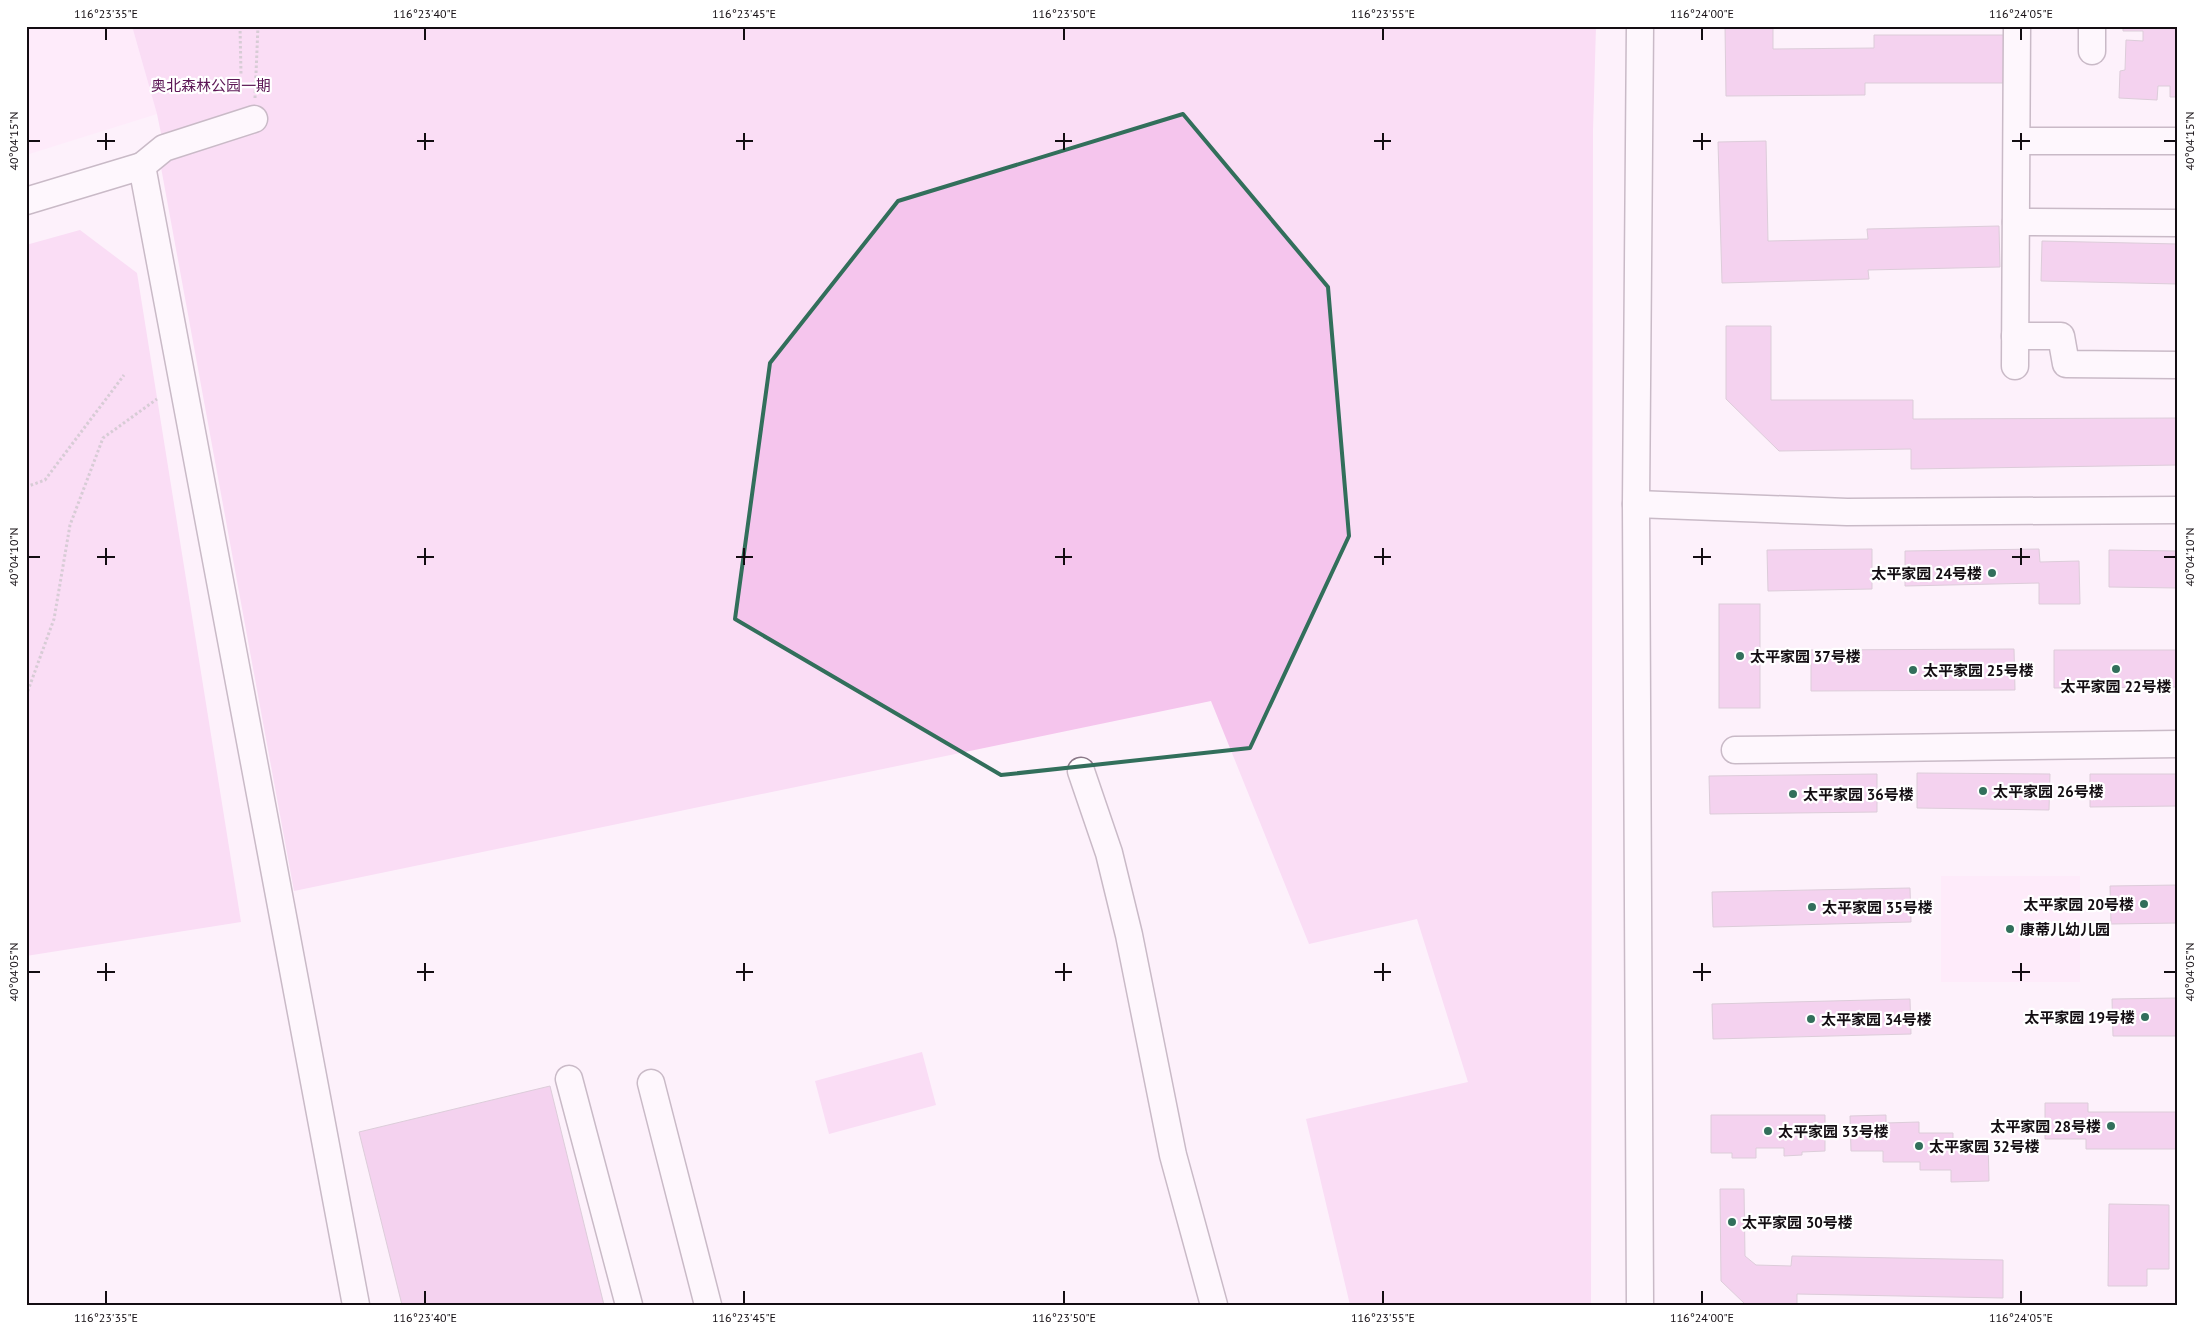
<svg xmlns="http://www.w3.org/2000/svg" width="2204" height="1331" font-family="'PT Sans','Noto Sans SC',sans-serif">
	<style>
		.built { fill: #fee4f9 }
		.green { fill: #f5c5ed }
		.building { fill: #e9addf; stroke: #b4a1b0 }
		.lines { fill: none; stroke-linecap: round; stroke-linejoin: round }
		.minor-casing { stroke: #8b7988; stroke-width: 29 }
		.path { stroke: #a99fa7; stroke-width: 3; stroke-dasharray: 2.5 2.5; stroke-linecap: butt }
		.minor { stroke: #fff; stroke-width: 26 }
		.marked { fill: none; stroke: #326f5b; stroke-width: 4; stroke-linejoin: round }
		.ticks { fill: none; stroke: #130d12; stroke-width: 2 }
		.poi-dot { fill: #326f5b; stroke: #fff; stroke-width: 2 }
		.labels { text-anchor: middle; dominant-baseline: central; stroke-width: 4.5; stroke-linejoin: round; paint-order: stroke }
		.park-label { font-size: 15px; fill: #5c1755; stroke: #fff }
		.poi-label { font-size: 15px; font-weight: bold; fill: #130d12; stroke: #fff; text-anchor: start }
		.neatline { fill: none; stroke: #130d12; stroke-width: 2 }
		.ticks-label { font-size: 12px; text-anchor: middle; fill: #130d12 }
	</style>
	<rect width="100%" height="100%" fill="#fdf1fb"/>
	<g class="built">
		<path d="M26,26H132L157,114L26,155Z"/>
		<rect x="1941" y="876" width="139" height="106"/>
	</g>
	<g class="green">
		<path d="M132,26H1596L1593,130L1591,1305H1350L1306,1119L1468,1082L1417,919L1309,944L1211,701L294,891L160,162L164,148L157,114Z"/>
		<path d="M80,230L137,273L241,922L26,956V245Z"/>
		<path d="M922,1052L936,1105L829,1134L815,1081Z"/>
	</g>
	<g class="building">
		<path d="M1725,26H1773V49L1874,48V35H2006L2007,83H1865V95L1726,96Z"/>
		<path d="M2123,26H2178V97H2170V86H2158L2157,100L2119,98L2120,71L2125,70L2126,40L2143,41V31H2123Z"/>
		<path d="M1766,141L1768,241L1868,239L1867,229L1999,226L2000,267L1868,270L1869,279L1722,283L1718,142Z"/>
		<path d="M2042,241L2178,244V284L2041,281Z"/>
		<path d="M1726,326H1771V400H1913V419L2178,418V465L1911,469V449L1779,451L1726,399Z"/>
		<path d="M1872,549V589L1768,591L1767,550Z"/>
		<path d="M2039,549L2040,562L2079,561L2080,604H2039V583L1905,586V551Z"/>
		<path d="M2109,550L2178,551V588L2109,587Z"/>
		<rect x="1719" y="604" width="41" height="104"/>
		<path d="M2014,649L2015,690L1811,691V650Z"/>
		<path d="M2054,650H2178V687L2054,688Z"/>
		<path d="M1917,773L2050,774L2049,810L1917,808Z"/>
		<path d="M1877,774V812L1710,814L1709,776Z"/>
		<path d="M2090,774H2178V806L2090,807Z"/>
		<path d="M2178,885V923L2111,924L2110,886Z"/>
		<path d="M1910,888L1911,922L1713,927L1712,892Z"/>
		<path d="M2178,998V1036H2113L2112,999Z"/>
		<path d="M1910,999L1911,1034L1713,1039L1712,1004Z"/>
		<path d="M550,1086L604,1305H402L359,1132Z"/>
		<path d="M2045,1103H2088V1112H2178V1149H2086V1139H2045Z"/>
		<path d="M1711,1115H1825V1151L1802,1152V1155L1784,1156V1148H1756V1158H1732V1153H1711Z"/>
		<path d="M1886,1115V1123L1919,1122V1133H1953V1140L1988,1139L1989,1181L1951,1182V1170H1920V1162H1883V1151H1851L1850,1116Z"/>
		<path d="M1720,1189H1744L1745,1256L1756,1265L1791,1266L1792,1256L2003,1260V1298L1797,1294V1305L1745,1304L1721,1281Z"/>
		<path d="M2109,1204L2169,1205V1269H2147V1286H2108Z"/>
	</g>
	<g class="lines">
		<defs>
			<g id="minor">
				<path d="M1640,26L1636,504L1640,1305"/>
				<path d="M2092,26V51"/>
				<path d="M2017,141H2178"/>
				<path d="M142,166L164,148L254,119"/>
				<path d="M26,201L142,166L356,1305"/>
				<path d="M2016,222L2178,223"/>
				<path d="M2015,336H2061L2066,364L2178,365"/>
				<path d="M2015,366L2017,26"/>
				<path d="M1636,504L1847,512L2178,510"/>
				<path d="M1735,750L2178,744"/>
				<path d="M1081,771L1109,853L1129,935L1173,1155L1214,1305"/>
				<path d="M569,1079L629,1305"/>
				<path d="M651,1083L708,1305"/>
			</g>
		</defs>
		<use href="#minor" class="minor-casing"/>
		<g class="path">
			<path d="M240,26L241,75"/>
			<path d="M255,98L258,26"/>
			<path d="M26,487L45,480L124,375"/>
			<path d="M26,696L54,619L70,525L103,438L157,399"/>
		</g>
		<use href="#minor" class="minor"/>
	</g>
	<path d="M0 0H2204V1331H0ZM1183,114L1328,287L1349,536L1250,748L1001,775L735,619L770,363L898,201Z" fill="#fdf1fb" fill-opacity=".55" fill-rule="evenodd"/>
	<path class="marked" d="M1183,114L1328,287L1349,536L1250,748L1001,775L735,619L770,363L898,201Z"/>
	<path class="ticks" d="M106,28V40M425,28V40M744,28V40M1064,28V40M1383,28V40M1702,28V40M2021,28V40M106,133V150M425,133V150M744,133V150M1064,133V150M1383,133V150M1702,133V150M2021,133V150M28,141H40M97,141H115M417,141H434M736,141H753M1055,141H1072M1374,141H1391M1693,141H1711M2012,141H2030M2164,141H2176M106,548V565M425,548V565M744,548V565M1064,548V565M1383,548V565M1702,548V565M2021,548V565M28,557H40M97,557H115M417,557H434M736,557H753M1055,557H1072M1374,557H1391M1693,557H1711M2012,557H2030M2164,557H2176M106,963V981M425,963V981M744,963V981M1064,963V981M1383,963V981M1702,963V981M2021,963V981M28,972H40M97,972H115M417,972H434M736,972H753M1055,972H1072M1374,972H1391M1693,972H1711M2012,972H2030M2164,972H2176M106,1291V1304M425,1291V1304M744,1291V1304M1064,1291V1304M1383,1291V1304M1702,1291V1304M2021,1291V1304"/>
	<g class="poi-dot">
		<circle cx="1992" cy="573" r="5"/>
		<circle cx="1740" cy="656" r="5"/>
		<circle cx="2116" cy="669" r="5"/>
		<circle cx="1913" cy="670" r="5"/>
		<circle cx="1983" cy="791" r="5"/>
		<circle cx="1793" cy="794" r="5"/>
		<circle cx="2144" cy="904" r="5"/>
		<circle cx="1812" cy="907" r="5"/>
		<circle cx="2010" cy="929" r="5"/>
		<circle cx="2145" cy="1017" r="5"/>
		<circle cx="1811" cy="1019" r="5"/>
		<circle cx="2111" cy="1126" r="5"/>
		<circle cx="1768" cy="1131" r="5"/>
		<circle cx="1919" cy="1146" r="5"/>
		<circle cx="1732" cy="1222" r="5"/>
	</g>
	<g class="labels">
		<g class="park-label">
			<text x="211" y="85">奥北森林公园一期</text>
		</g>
		<g class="poi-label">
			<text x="1982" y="573" text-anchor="end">太平家园 24号楼</text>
			<text x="1750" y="656">太平家园 37号楼</text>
			<text x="1923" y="670">太平家园 25号楼</text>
			<text x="2116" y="686" text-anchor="middle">太平家园 22号楼</text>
			<text x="1993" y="791">太平家园 26号楼</text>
			<text x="1803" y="794">太平家园 36号楼</text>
			<text x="2134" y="904" text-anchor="end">太平家园 20号楼</text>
			<text x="1822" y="907">太平家园 35号楼</text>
			<text x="2020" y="929">康蒂儿幼儿园</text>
			<text x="2135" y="1017" text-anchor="end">太平家园 19号楼</text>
			<text x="1821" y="1019">太平家园 34号楼</text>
			<text x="2101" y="1126" text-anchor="end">太平家园 28号楼</text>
			<text x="1778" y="1131">太平家园 33号楼</text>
			<text x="1929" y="1146">太平家园 32号楼</text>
			<text x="1742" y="1222">太平家园 30号楼</text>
		</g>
	</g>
	<rect width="2204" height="1331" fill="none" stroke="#ffffff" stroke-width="55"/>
	<rect x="28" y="28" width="2148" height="1276" class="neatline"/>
	<g class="ticks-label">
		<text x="106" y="18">116°23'35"E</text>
		<text x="425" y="18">116°23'40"E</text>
		<text x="744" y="18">116°23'45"E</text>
		<text x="1064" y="18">116°23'50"E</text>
		<text x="1383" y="18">116°23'55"E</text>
		<text x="1702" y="18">116°24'00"E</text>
		<text x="2021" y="18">116°24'05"E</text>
		<text transform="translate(14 141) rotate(-90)" y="4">40°04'15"N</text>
		<text transform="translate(2190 141) rotate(-90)" y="4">40°04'15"N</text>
		<text transform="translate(14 557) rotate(-90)" y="4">40°04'10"N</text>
		<text transform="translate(2190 557) rotate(-90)" y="4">40°04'10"N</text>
		<text transform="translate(14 972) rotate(-90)" y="4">40°04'05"N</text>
		<text transform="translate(2190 972) rotate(-90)" y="4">40°04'05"N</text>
		<text x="106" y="1322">116°23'35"E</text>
		<text x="425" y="1322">116°23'40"E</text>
		<text x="744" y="1322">116°23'45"E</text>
		<text x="1064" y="1322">116°23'50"E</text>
		<text x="1383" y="1322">116°23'55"E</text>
		<text x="1702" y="1322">116°24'00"E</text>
		<text x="2021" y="1322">116°24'05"E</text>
	</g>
</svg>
